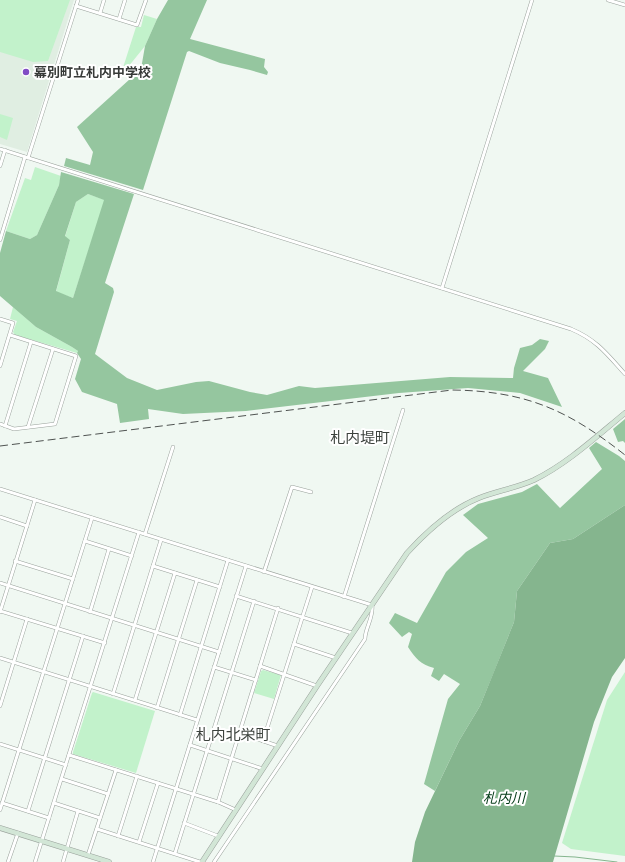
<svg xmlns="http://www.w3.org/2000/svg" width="625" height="862" font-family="'Noto Sans','Noto Sans JP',sans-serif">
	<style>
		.built { fill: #e0eee2 }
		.green { fill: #c2f2cb }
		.forest { fill: #95c69f; fill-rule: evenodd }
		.water { fill: #85b58e }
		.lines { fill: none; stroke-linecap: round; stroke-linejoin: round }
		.stream { stroke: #85b58e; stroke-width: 1 }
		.street-casing { stroke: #9aa29c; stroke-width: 4 }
		.secondary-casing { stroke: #9aa29c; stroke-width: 5.5 }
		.street { stroke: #fff; stroke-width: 3 }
		.secondary { stroke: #d2e6d6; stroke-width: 4.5 }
		.rail { stroke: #4f5351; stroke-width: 1; stroke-dasharray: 8 4; stroke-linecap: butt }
		.poi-dot { fill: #804cc4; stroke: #fff; stroke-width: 1.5 }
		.labels { text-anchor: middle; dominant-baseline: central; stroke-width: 4; stroke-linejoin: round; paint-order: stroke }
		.poi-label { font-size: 13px; font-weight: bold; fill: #363937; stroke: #fff; text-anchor: start }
		.water-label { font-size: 14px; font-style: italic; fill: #003915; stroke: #fff }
		.quarter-label { font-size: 15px; fill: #3c423d; stroke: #fff }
	</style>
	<rect width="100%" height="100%" fill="#f0f8f2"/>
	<path class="built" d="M0,0H74L27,152L0,144Z"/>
	<g class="green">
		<path d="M0,0H70L48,61L33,62L0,52Z"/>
		<path d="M144,15L157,19L145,46L120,77L136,27H141Z"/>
		<path d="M0,114L13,118L7,140L0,137Z"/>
		<path d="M35,167L61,176L59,185L37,235L30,239L6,231L25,178L31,180Z"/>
		<path d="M88,194L105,200L73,298L56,292L70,240L65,237L76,202Z"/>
		<path d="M13,307L36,327L72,347L78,351L77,353L15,335L13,332L17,321L10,319Z"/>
		<path d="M263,670L281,675L274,699L254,693L261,671Z"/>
		<path d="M625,672V856L571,849L562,843L607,700Z"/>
		<path d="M93,692L155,711L136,773L73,754V752L92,693Z"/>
	</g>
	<g class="forest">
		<path d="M168,0H207L190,39L265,59L264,67L268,72L267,75L250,70L220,63L189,51L187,52L143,190L64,166L66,158L90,165L93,152L77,127L141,69L145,46L157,19Z"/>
		<path d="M61,172L134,194L105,283L113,288L114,292L95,354L127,378L157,390L196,382L209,381L250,392L267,395L299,386L315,388L450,377L513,378L514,368L520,348L532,345L540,339L549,341L545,349L523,371L548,378L562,407L520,393L468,388L399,393L246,411L183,414L148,409L149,419L120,423L117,404L82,392L75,379L81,359L77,353L78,351L72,347L36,327L0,296V253L6,231L30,239L37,235L59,185ZM88,194L104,200L73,298L56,291L70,240L65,236L76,202Z"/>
		<path d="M625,419V443L623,441L618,442L613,429Z"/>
		<path d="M596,442L619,456L625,461V505L573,539L550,543L517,591L514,622L494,672L480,706L459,741L435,791L424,784L448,699L460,684L444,674L439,681L431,676L434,668C420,664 416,659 408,647L412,634L409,632L402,637L389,623L395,613L417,623L446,572L466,552L488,538L463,515L478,504L522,492L537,484L560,508L602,469L589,448Z"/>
	</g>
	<path class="water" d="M625,505V658L612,677L594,722L553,862H412L415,842L425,812L459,741L480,706L514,622L517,591L550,543L573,539Z"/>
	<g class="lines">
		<path class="stream" d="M554,856L575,857L617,862"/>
		<defs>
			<g id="street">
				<path d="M608,0L625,5"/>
				<path d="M76,6L137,25L146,0"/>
				<path d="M100,13L104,0"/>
				<path d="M119,19L125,0"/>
				<path d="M0,149L571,329C597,340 607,354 625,374"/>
				<path d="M28,158L78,0"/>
				<path d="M0,166L5,150"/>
				<path d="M0,240L25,157"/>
				<path d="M442,288L532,0"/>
				<path d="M0,319L13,323L0,366"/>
				<path d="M0,424L14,429L55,424L76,356L10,335"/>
				<path d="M5,426L31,342"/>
				<path d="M28,427L53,349"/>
				<path d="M0,489L372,605C374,617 365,628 365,639L214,862"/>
				<path d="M0,517L27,526"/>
				<path d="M145,534L173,447"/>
				<path d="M85,541L132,556"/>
				<path d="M15,561L73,579"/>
				<path d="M153,566L220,587"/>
				<path d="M264,572L292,487L311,492"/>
				<path d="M0,583L219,652"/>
				<path d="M236,596L352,633"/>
				<path d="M344,597L403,410"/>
				<path d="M0,611L105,643"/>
				<path d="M0,612L35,500"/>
				<path d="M90,612L109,549"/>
				<path d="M294,644L336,658"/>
				<path d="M0,658L197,720"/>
				<path d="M260,666L317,686"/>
				<path d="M214,667L256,680"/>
				<path d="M113,694L161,540"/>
				<path d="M135,700L175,573"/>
				<path d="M0,706L27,619"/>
				<path d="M157,708L197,580"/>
				<path d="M180,715L228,560"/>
				<path d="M239,733L278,746"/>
				<path d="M263,741L312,587"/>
				<path d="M0,744L66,765"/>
				<path d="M190,745L263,769"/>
				<path d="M69,755L218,802L236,810"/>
				<path d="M62,779L108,794"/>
				<path d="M218,802L278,608"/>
				<path d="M2,803L49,818"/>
				<path d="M54,803L100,818"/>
				<path d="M0,810L92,518"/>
				<path d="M28,811L83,636"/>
				<path d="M184,823L218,836"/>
				<path d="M97,829L200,862"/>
				<path d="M118,836L137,776"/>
				<path d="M139,842L158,783"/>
				<path d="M175,853L254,601"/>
				<path d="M88,855L116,770"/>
				<path d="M8,862L18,833"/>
				<path d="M35,862L139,532"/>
				<path d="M63,862L78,811"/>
				<path d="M153,862L246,566"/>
			</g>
			<g id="secondary">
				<path d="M0,828L109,862"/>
				<path d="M202,862L317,686L407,553C427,531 451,509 479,498C497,491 516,488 534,480C567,464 597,436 625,413"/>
			</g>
		</defs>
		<use href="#street" class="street-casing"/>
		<use href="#secondary" class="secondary-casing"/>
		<use href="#street" class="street"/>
		<use href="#secondary" class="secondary"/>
		<path class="rail" d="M0,446L452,390C526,391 568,410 625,455"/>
	</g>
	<circle class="poi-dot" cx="26" cy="72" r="4"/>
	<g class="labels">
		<g class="poi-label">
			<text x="34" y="72">幕別町立札内中学校</text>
		</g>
		<g class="water-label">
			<text x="504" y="797">札内川</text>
		</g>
		<g class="quarter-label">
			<text x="360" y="437">札内堤町</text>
			<text x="233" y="734">札内北栄町</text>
		</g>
	</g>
</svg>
